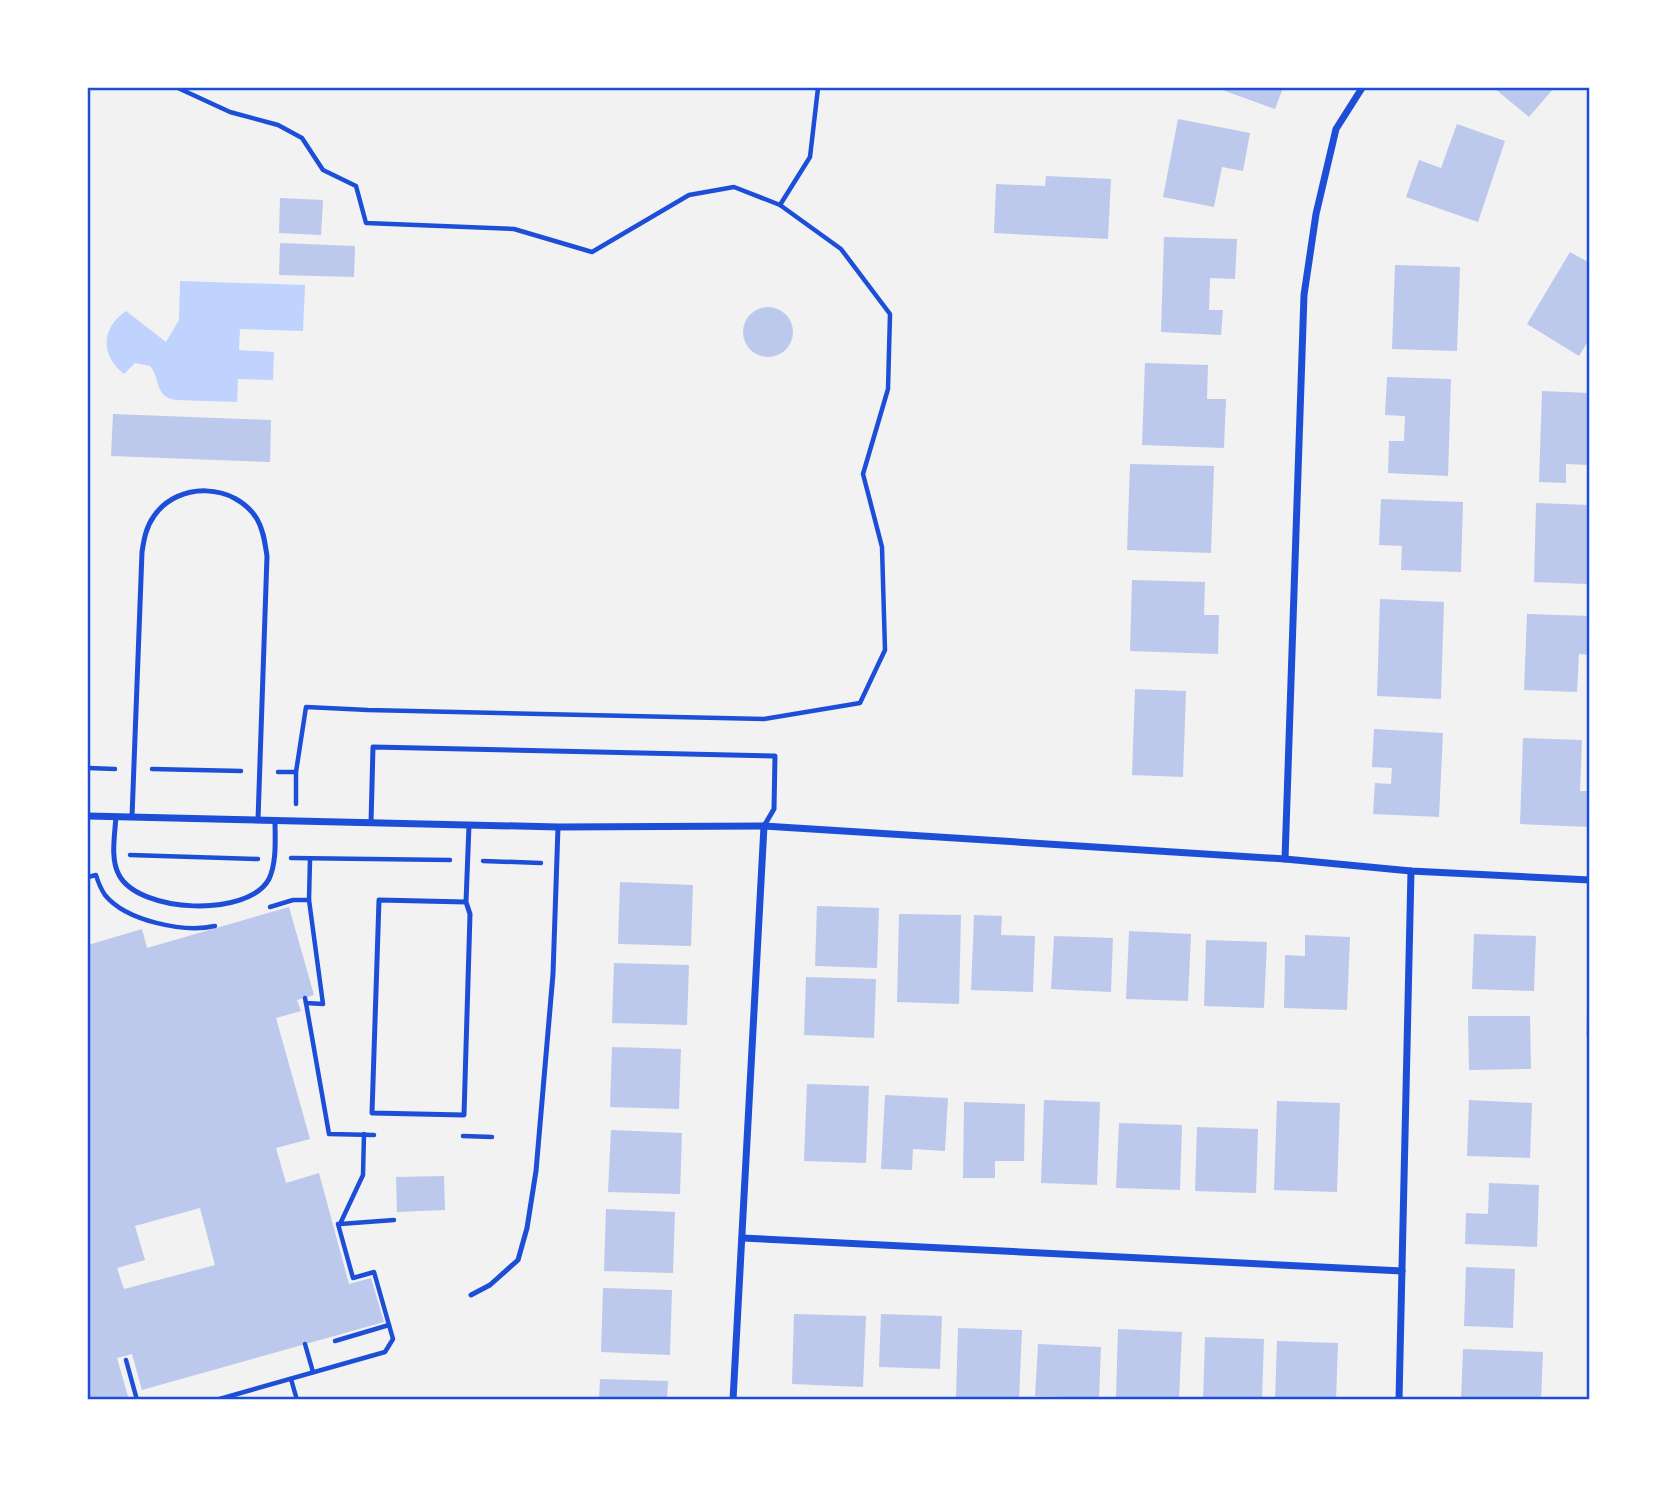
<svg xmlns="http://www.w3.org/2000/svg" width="1677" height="1487" font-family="'Nunito Sans',sans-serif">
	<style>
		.water { fill: #bfd3fe }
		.building { fill: #bdc9ec; fill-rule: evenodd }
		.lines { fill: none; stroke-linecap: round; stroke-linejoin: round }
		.path { stroke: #1d4ed8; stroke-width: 4.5 }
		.service { stroke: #1d4ed8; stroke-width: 5 }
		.minor { stroke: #1d4ed8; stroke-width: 7 }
		.neatline { fill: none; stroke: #1d4ed8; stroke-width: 2.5 }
	</style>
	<rect width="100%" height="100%" fill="#f2f2f2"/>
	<path class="water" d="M180,281L305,285L303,331L240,329L239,350L274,352L273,380L238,379L237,402L176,400C154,397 161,379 150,366L135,363L124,374C100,355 101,328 126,311L166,342L179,320Z"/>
	<g class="building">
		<path d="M1217,88H1283L1275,109Z"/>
		<path d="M1494,88H1554L1529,117Z"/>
		<path d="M1178,119L1250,133L1243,171L1222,167L1214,207L1163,197Z"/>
		<path d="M1457,124L1505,141L1478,222L1406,197L1419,160L1441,168Z"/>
		<path d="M1046,176L1111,179L1108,239L994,233L996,184L1045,186Z"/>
		<path d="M280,198L323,200L321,235L279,233Z"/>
		<path d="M1164,237L1237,239L1235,279L1210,278L1209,310H1223L1221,335L1161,332Z"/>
		<path d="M280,243L355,246L354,277L279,275Z"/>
		<path d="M1570,252L1590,263V338L1579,356L1527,324Z"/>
		<path d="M1395,265L1460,267L1457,351L1392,349Z"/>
		<circle cx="768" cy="332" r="25"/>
		<path d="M1145,363L1208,365L1207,399H1226L1224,448L1142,445Z"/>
		<path d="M1387,377L1451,379L1448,476L1388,473L1389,441H1404L1405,416L1385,415Z"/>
		<path d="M1542,391L1590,393L1589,465L1566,464V483L1539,482Z"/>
		<path d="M113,414L271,420L270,462L111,456Z"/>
		<path d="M1130,464L1214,466L1211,553L1127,550Z"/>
		<path d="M1381,499L1463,502L1461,572L1401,570L1402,546L1379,545Z"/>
		<path d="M1536,503L1590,505L1587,584L1534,582Z"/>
		<path d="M1132,580L1205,582L1204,615H1219L1218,654L1130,651Z"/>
		<path d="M1380,599L1444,602L1441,699L1377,696Z"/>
		<path d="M1527,614L1590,616V655L1579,654L1577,692L1524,690Z"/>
		<path d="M1135,689L1186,691L1183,777L1132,775Z"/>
		<path d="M1374,729L1443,733L1439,817L1373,814L1375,783L1391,784L1392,768L1372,767Z"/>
		<path d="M1523,738L1582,740L1580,791H1590V827L1520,824Z"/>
		<path d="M620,882L693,885L691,946L618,944Z"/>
		<path d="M817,906L879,908L877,968L815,966Z"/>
		<path d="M289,907L314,995L297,1000L301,1011L276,1018L310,1139L276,1148L286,1183L319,1173L349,1284L371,1278L384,1322L142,1390L132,1354L117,1358L129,1400H88V945L142,929L147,948ZM200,1208L215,1265L124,1289L117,1268L145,1260L135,1226Z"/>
		<path d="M899,914L961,915L959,1004L897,1002Z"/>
		<path d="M974,915L1002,916L1001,935L1035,936L1033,992L971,990Z"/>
		<path d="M1129,931L1191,934L1188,1001L1126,999Z"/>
		<path d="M1474,934L1536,936L1534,991L1472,989Z"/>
		<path d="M1305,935L1350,937L1347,1010L1284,1008L1285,955L1305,956Z"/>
		<path d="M1054,936L1113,938L1111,992L1051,989Z"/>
		<path d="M1206,940L1267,942L1264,1008L1204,1006Z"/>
		<path d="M614,963L689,965L687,1025L612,1023Z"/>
		<path d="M806,977L876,979L874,1038L804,1035Z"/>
		<path d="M1587,1006H1590V1036H1586Z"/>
		<path d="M1468,1016H1530L1531,1069L1469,1070Z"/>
		<path d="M612,1047L681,1049L679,1109L610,1107Z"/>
		<path d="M807,1084L869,1086L866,1163L804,1161Z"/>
		<path d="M885,1095L948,1098L945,1151L913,1149L912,1170L881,1169Z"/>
		<path d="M1044,1100L1100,1102L1097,1185L1041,1183Z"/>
		<path d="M1469,1100L1532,1103L1530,1158L1467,1156Z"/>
		<path d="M1277,1101L1340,1103L1337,1192L1274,1190Z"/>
		<path d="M964,1102L1025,1104L1024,1161H995V1178H963Z"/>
		<path d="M1119,1123L1182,1125L1180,1190L1116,1188Z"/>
		<path d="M1197,1127L1258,1129L1256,1193L1195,1191Z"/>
		<path d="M611,1130L682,1133L680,1194L608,1192Z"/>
		<path d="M444,1176L445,1210L397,1212L396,1177Z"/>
		<path d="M1489,1183L1539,1185L1537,1247L1465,1244L1466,1213L1488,1214Z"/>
		<path d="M606,1209L675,1212L673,1273L604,1271Z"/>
		<path d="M1466,1267L1515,1269L1513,1328L1464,1326Z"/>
		<path d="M603,1288L672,1290L670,1355L601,1352Z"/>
		<path d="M794,1314L866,1316L863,1387L792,1384Z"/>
		<path d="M881,1314L942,1316L940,1369L879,1367Z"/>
		<path d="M958,1328L1022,1330L1019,1400L956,1398Z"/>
		<path d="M1118,1329L1182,1332L1179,1399L1116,1397Z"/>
		<path d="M1205,1337L1264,1339L1262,1400H1203Z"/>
		<path d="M1277,1341L1338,1343L1336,1400H1275Z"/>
		<path d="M1038,1344L1101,1347L1099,1398L1035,1396Z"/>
		<path d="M1463,1349L1543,1352L1541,1400H1461Z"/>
		<path d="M600,1379L668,1381L667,1400H599Z"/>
	</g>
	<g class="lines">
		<g class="path">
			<path d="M178,88L230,112L278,125L302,138L323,170L356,186L366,223L514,229L592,252L689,195L734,187L780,205L841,249L890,314L888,389L863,474L882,547L885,650L860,703L764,719L368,710L306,707L296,772"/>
			<path d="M780,205L810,157L818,88"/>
			<path d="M88,768L115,769"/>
			<path d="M152,769L241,771"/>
			<path d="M278,772H296V804"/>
			<path d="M130,855L258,859"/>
			<path d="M291,858L450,860"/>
			<path d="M483,861L541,863"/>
			<path d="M88,877L96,875C98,882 101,889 105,895C126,921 184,933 215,926"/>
			<path d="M270,907L293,900H309L310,859"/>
			<path d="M305,998L306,1003L323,1004L309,900"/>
			<path d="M306,1003L329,1134L374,1135"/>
			<path d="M364,1134L363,1175L340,1224L394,1220"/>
			<path d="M463,1136L492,1137"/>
			<path d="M335,1341L389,1325"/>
			<path d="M305,1344L313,1372"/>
			<path d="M126,1360L137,1400"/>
			<path d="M291,1379L297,1400"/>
			<path d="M216,1400L385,1352L393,1339L374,1272L353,1278L338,1224H340"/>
		</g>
		<g class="service">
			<path d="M116,816C115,834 110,859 119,875C139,913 248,918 269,879C277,862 275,838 275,820"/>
			<path d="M132,817L142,552C144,539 146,527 154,516C178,481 235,483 257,519C264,531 265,544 267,556L258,820"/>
			<path d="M371,823L373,747L775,756L774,809L764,826"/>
			<path d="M466,902L379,900L372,1113L464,1115L470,914L466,902L469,825"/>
			<path d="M471,1295L490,1285L518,1260L527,1228L536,1171L553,974L558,827"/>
		</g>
		<g class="minor">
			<path d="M88,816L558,827L764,826L1285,859L1411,871L1590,880"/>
			<path d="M1285,859L1304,295L1316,214L1336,129L1362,88"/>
			<path d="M742,1238L1402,1271"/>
			<path d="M733,1400L764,826"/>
			<path d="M1399,1400L1411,871"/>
		</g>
	</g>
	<rect width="1677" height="1487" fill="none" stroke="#ffffff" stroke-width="178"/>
	<rect x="89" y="89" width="1499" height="1309" class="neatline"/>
</svg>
